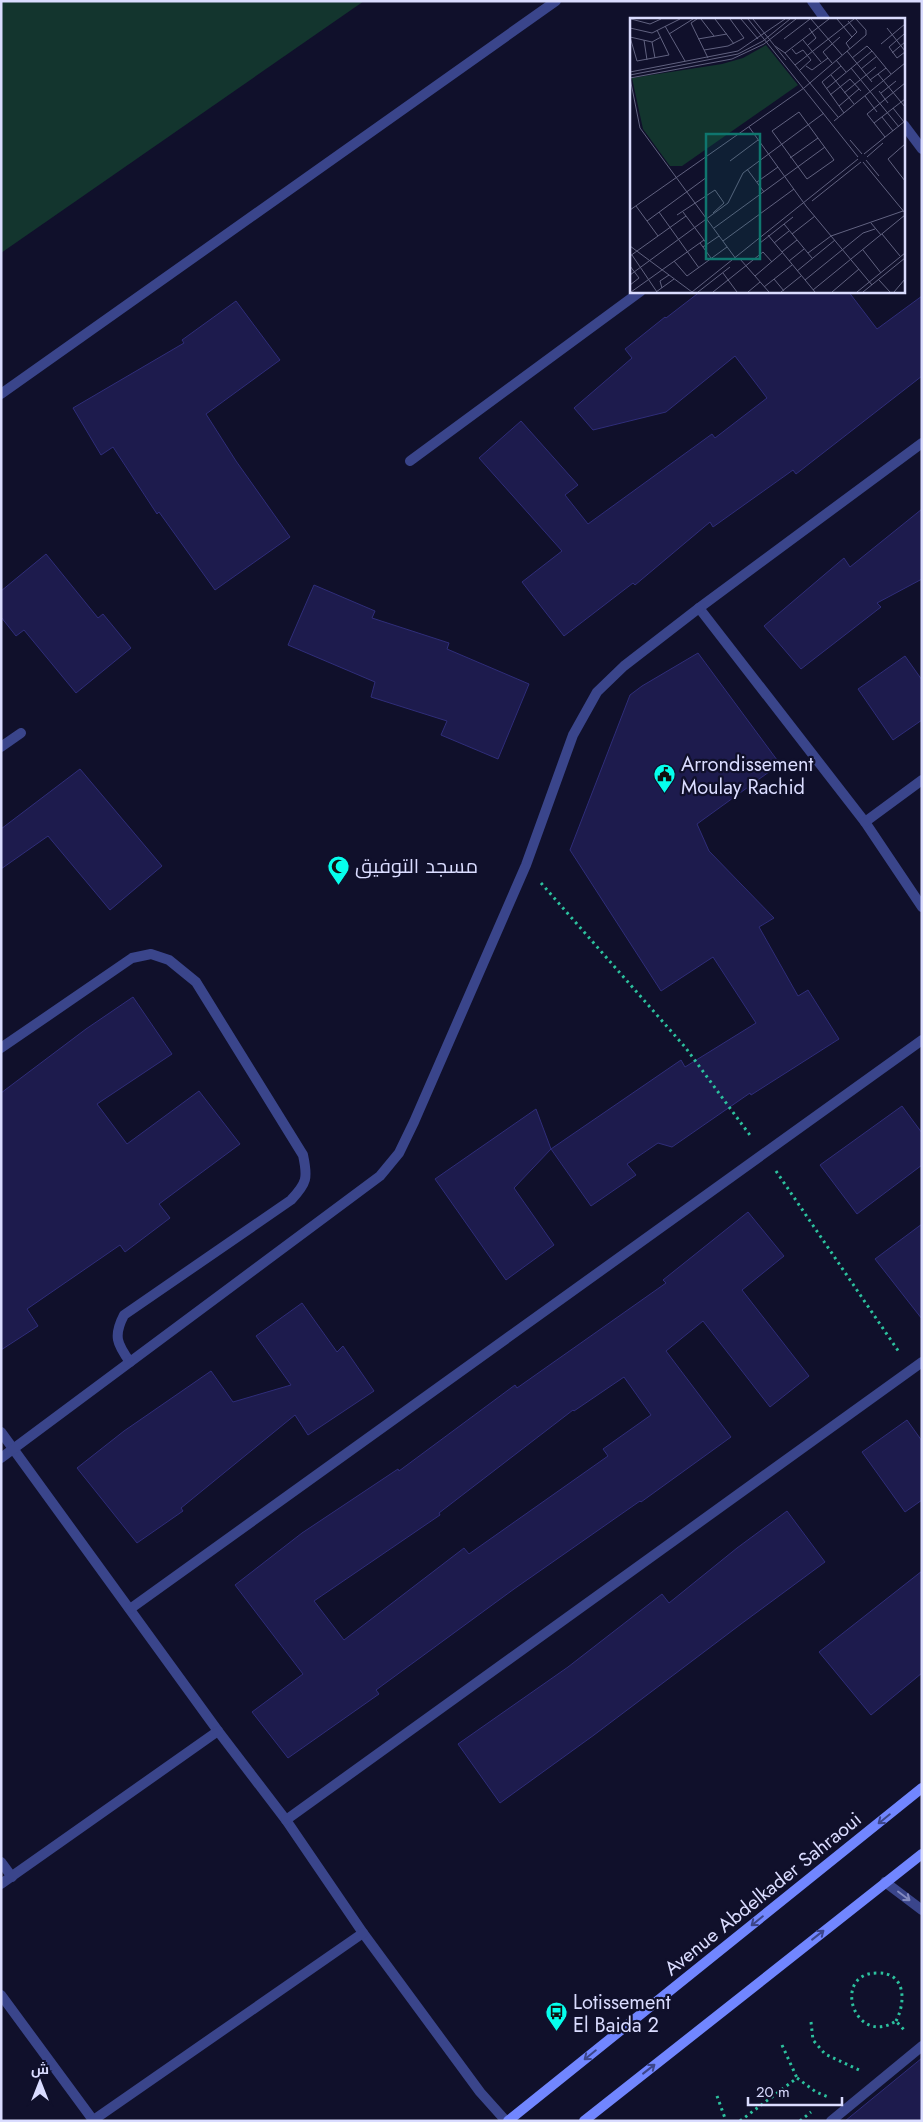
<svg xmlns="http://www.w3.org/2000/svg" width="923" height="2122" font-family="Jost,Cairo,sans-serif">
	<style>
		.green { fill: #13352e }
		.building { fill: #1d1b4d; stroke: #2f2d79; fill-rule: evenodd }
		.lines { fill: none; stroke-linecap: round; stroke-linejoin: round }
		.path { stroke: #2cc19e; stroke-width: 3; stroke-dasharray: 2.5 4; stroke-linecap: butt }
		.service { stroke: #3a458b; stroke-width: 10 }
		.minor { stroke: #3a458b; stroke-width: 10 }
		.secondary { stroke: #7186ff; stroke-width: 10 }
		.oneway { stroke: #3c458a }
		.oneway2 { stroke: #8289bf }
		.labels { text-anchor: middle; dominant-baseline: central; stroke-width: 4.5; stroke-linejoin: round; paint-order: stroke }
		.poi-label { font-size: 20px; fill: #dadcff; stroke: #10102b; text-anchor: start }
		.street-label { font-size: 20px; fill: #dadcff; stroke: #10102b }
		.inset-road { fill: none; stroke: #616280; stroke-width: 1 }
		.view { fill: #0f766e; fill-opacity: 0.15; stroke: #0f766e; stroke-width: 2.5 }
		.inset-edge { fill: none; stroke: #dadcff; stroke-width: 2.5 }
	</style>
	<rect width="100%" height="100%" fill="#10102b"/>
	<path class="green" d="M1,1H364L1,253Z"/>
	<g class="building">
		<path d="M701,291H848L877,329L922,296V376L796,474L793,470L713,527L710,522L635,585L633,583L564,636L522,582L562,551L479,458L521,421L578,485L565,495L588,524L712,434L715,438L767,398L735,356L666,412L593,430L574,408L632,358L625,349L665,317L666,318Z"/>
		<path d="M236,301L280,360L206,414L236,461L290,537L215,590L159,512L157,514L113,447L101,455L73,408L184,343L182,340Z"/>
		<path d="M922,509V579L877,603L881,607L801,669L764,626L844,558L850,567Z"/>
		<path d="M46,554L98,618L103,614L131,648L76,693L24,630L16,636L1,617V591Z"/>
		<path d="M314,585L375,611L372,618L449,643L447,649L529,684L498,759L441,735L447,721L371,697L375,682L288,645Z"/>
		<path d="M698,653L780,764L697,824L709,851L774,918L759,927L798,996L808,990L839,1039L751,1095L750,1093L672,1147L658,1143L627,1164L636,1175L591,1206L551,1149L681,1060L685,1067L756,1023L713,957L661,991L570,850L630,695L642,686Z"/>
		<path d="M905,656L922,680V720L893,740L858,689Z"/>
		<path d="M80,769L162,866L110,910L48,836L1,869V829Z"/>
		<path d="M133,997L172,1054L97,1104L127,1144L199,1091L240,1144L159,1204L170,1218L125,1252L120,1245L27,1309L38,1326L1,1350V1093L86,1029Z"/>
		<path d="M902,1106L922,1133V1165L857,1214L820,1165Z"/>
		<path d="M536,1109L551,1149L514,1188L554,1245L506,1280L435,1179Z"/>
		<path d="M748,1212L784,1256L742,1290L809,1376L770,1407L703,1321L666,1351L731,1437L641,1502L640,1501L514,1589L376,1690L379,1694L288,1758L252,1712L303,1674L235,1585L302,1533L398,1469L399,1471L515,1385L517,1388L666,1283L663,1280ZM624,1377L651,1415L603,1449L608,1456L469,1554L464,1548L344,1640L314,1601L440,1515L439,1513L573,1410L574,1411Z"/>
		<path d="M922,1224V1319L875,1259Z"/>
		<path d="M302,1303L337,1352L343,1346L374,1391L308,1435L295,1415L181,1508L183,1511L137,1543L77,1468L124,1431L211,1371L233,1402L291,1385L256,1336Z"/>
		<path d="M907,1420L922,1441V1500L905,1512L862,1452Z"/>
		<path d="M787,1511L825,1562L741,1624L594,1735L500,1803L458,1744L568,1667L662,1594L669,1603L737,1548Z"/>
		<path d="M922,1571V1673L871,1715L819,1652Z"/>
		<path d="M922,2058V2121H845Z"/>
	</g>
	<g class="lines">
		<g class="path">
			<path d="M541,883L685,1047L752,1138"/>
			<path d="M776,1171L899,1352"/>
			<path d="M896,2021C906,2002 906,1972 877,1973C831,1973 854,2048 896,2021L906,2032"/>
			<path d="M811,2022L813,2040L825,2054L859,2070"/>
			<path d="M782,2045L797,2078"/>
			<path d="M717,2096L726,2121"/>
			<path d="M740,2121L797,2078L816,2092L828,2097"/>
			<path d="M800,2121L811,2112"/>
		</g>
		<path class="service" d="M885,1882L922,1910"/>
		<g class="minor">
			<path d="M812,1L825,19"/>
			<path d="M904,125L922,149"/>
			<path d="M1,394L556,1"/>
			<path d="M410,461L641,291"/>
			<path d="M699,608L865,822L922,907"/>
			<path d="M1,747L21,733"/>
			<path d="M865,822L922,780"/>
			<path d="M1,1048L132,958L151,954L169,960L196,982L303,1155C308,1178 307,1183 291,1200L124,1315C113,1336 117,1344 130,1362"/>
			<path d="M1,1432L218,1731L286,1820L363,1933L480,2092L506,2121"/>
			<path d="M1,1458L380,1176L399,1153L414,1122L526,865L573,735L597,692L624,666L699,608L922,443"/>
			<path d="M130,1609L922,1040"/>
			<path d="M286,1820L922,1362"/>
			<path d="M1,1862L12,1877"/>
			<path d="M1,1884L218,1731"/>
			<path d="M1,1995L93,2120"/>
			<path d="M92,2121L363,1933"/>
			<path d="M831,2121L922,2046"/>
		</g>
		<g class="secondary">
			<path d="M508,2121L922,1788"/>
			<path d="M584,2121L922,1854"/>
		</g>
	</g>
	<defs><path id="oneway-shaft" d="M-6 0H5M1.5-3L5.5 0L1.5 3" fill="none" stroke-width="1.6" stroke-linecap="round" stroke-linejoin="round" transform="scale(1.25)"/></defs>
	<g class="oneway">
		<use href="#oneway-shaft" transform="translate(884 1819) rotate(141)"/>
		<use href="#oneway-shaft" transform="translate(757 1921) rotate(141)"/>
		<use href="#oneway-shaft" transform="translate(818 1935) rotate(-38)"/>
		<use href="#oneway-shaft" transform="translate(590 2055) rotate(141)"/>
		<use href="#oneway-shaft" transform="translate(649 2069) rotate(-38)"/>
	</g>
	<use class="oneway2" href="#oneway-shaft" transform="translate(904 1896) rotate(37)"/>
	<defs>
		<symbol id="civic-pin" viewBox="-11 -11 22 30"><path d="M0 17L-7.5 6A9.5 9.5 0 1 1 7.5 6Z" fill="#06ffed" stroke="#10102b"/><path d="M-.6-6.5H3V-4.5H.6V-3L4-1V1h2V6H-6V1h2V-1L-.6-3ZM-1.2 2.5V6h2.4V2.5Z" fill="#111"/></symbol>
		<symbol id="mosque-pin" viewBox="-11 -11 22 30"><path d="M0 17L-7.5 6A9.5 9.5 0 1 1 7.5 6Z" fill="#06ffed" stroke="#10102b"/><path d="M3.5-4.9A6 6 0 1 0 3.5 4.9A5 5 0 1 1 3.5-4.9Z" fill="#111"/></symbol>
		<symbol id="bus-pin" viewBox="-11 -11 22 30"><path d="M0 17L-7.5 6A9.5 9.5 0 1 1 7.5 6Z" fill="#06ffed" stroke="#10102b"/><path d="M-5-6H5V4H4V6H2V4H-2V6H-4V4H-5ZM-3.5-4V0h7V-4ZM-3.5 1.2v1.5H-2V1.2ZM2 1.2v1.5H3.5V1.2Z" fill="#111"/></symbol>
	</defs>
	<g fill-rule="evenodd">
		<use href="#civic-pin" x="652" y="762" width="25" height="34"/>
		<use href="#mosque-pin" x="326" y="854" width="25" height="34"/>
		<use href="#bus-pin" x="544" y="2000" width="25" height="34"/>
	</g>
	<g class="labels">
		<g class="poi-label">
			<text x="681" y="764">Arrondissement<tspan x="681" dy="23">Moulay Rachid</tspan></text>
			<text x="355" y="866">مسجد التوفيق</text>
			<text x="573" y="2002">Lotissement<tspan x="573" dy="23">El Baida 2</tspan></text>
		</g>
		<g class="street-label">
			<text transform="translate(763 1894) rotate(-39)">Avenue Abdelkader Sahraoui</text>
		</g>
	</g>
	<g transform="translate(630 18)">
		<rect width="275" height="275" fill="#10102b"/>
		<path d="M136,27L168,67L52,148H40L13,111L2,60L92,46L113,40Z" fill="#13352e"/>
		<path class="inset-road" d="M1,1L20,6L31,1M67,1L61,5L78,40M71,1L84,18M85,1L104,26M111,1L128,21M118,1L228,139M123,1L156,42M181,1L212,37M207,1L222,19M218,3L227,14L216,25L220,31M35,8L55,43M0,10L22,15L50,1M257,10L275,33M39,16L63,1M274,16L259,29L267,40L275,34M0,19L7,43L39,37L27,12M0,19L22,24L31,19M68,21L97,16M154,21L180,1M14,22L17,42M173,22L191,44M22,24L25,40M251,26L275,6M178,27L186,20L179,10M145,28L155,35L208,99M162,31L166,36L173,32L181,42L170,52M74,32L98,28L114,20L100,1M217,33L242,64M155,35L199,1M262,35L275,24M222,40L237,28L242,33M206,42L216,54M202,45L193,34L210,19M165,47L224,1M176,48L182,52L198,40M211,48L192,64L214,95M221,50L269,109M231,51L247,38M0,54L108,33L155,1M248,56L275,89M0,57L108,36L133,23L160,1M201,57L224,86M0,60L10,110L106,241M0,60L102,41L134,26L166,1M240,62L256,50M196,71L242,33L261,56M249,73L258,85M214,75L246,49M251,75L266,63M200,77L220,61L231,73M235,78L247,94M209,88L229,71M263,90L274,104M169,94L204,142L177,161L142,113ZM252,99L263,113M204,103L275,45M244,105L275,81M119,109L176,188L242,267M255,119L237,96L275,65M220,122L232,136M275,126L258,141L275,163M234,136L275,103M237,139L253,125M160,140L188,120M236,142L249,158M100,143L128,122M233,144L275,195M117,151L134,174M127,164L148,149M182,183L231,144M6,188L28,218M0,192L174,70L236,17V12L226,1M29,194L69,250M53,194L77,226M47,197L85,172L94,185L83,195M17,203L77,159M241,205L251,217M154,206L182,240M84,210L195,129M162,216L185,198M252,216L270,238M138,217L185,274M93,223L164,171M70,225L81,240M130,225L163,199M144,225L159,213M0,228L62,274M73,229L89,218M233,232L251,255M152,234L167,222M178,235L201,218L273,193M2,237L27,274M0,238L56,198M110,241L139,274M44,243L57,258L97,229M159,243L174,231M0,248L9,260L0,267M167,253L205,222M93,255L107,274M0,257L98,185L113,155L194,95M125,258L152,235M144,261L154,273M175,262L233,215L245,211M249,262L260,274M134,269L162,247M32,270L30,263L39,257M183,272L275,197M1,274L74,222M26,274L44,261M62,274L228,141M68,274L100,249M83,274L133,234L142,244M118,274L130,264M151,274L171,258M202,274L229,251M227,274L275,235M233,274L275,240M264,274L275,261"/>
		<path class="view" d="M76,116H130V241H76Z"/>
		<rect width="275" height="275" class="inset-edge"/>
	</g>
	<rect width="923" height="2122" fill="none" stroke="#dadcff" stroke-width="5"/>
	<g transform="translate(40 2082)" stroke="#10102b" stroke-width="4" paint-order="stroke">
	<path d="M0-4L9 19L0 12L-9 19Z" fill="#dadcff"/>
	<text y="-8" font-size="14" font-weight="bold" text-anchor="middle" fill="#dadcff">ش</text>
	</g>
	<path d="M748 2097v8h94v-8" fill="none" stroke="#dadcff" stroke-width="2.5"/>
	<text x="756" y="2097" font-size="15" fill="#dadcff" stroke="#10102b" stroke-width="4" paint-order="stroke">20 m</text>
</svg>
